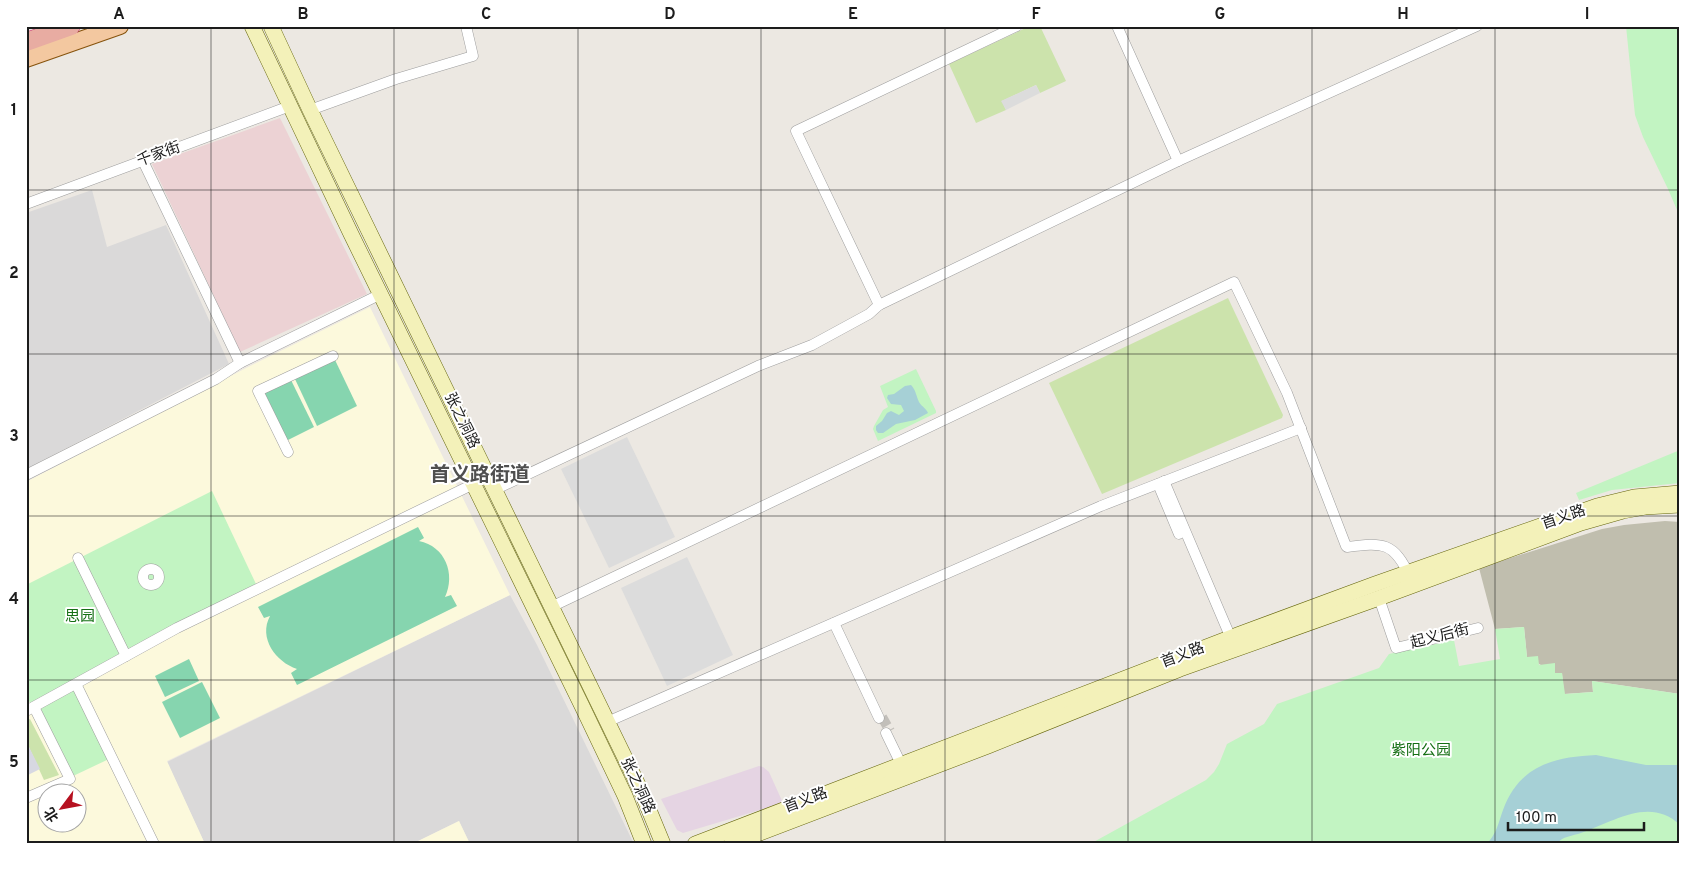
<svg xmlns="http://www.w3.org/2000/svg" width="1706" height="870" font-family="Overpass,'Noto Sans SC',sans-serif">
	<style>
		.residential { fill: #dad9d9 }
		.commercial { fill: #ecd2d4 }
		.industrial { fill: #e5d4e3 }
		.education { fill: #fcf9dc; fill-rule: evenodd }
		.construction { fill: #c0beae }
		.grass { fill: #cce3ac }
		.park { fill: #c2f4c2 }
		.pitch { fill: #86d5af }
		.parking { fill: #dcdcdc }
		.plaza { fill: #d7d8e2 }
		.water { fill: #a6d0d6 }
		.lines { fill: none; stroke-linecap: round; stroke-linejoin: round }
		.minor-tunnel { stroke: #c2bfba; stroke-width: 10; stroke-dasharray: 10 5; stroke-linecap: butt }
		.minor-casing { stroke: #9d9d9d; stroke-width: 11 }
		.secondary-casing { stroke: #66670e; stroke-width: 16 }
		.primary-casing { stroke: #86530d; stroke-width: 18 }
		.trunk-casing { stroke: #c63373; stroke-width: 19 }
		.minor { stroke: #fff; stroke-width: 10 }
		.secondary { stroke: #f3f1b9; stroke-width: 15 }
		.primary { stroke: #f3c8a0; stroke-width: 16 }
		.trunk { stroke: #e8aca2; stroke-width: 18 }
		.grid { fill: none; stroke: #1c1c1c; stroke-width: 1; stroke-opacity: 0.55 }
		.labels { text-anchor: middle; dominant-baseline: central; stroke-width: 4; stroke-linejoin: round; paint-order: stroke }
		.street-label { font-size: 15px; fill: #1c1c1c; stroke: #fff }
		.park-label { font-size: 15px; fill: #156f14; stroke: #fff }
		.district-label { font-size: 20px; font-weight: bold; fill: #4f4f4f; stroke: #fff }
		.neatline { fill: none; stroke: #1c1c1c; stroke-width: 2 }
		.grid-label { font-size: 16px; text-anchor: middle; font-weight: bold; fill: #1c1c1c }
	</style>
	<rect width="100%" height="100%" fill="#ece8e2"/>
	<g class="residential">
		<path d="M92,190L107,247L166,225L229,364L26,469V213Z"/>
		<path d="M510,595L537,645L634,844H470L459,821L412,844H205L167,762Z"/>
	</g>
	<path class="commercial" d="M280,118L367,294L240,352L152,164Z"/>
	<path class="industrial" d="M759,766L763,767L769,772L783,803L683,833L677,830L661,799Z"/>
	<g class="education">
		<path d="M370,307L510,595L167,761L205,844H26V482L250,366ZM48,792H78V822H48Z"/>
		<path d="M459,821L470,844H412Z"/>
	</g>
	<path class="construction" d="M1665,521L1680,522V694L1592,681L1593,692L1564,694L1562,673H1555L1527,657L1524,627L1495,629L1479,568L1602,529L1624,525Z"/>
	<g class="grass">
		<path d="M1030,26H1040L1066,81L1040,93L1036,85L1002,101L1006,110L976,123L949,64Z"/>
		<path d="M1228,298L1283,415L1282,418L1102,494L1049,383Z"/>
		<path d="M30,719L59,775L44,780L26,741V721Z"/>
	</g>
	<g class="park">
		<path d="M1626,26H1680V217L1668,189L1643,137L1635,115Z"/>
		<path d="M916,369L936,411V413L878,441L873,429L874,426L883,410L888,407L880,386Z"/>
		<path d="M1680,450V483L1612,490L1579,500L1576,493Z"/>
		<path d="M212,491L256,584L30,703L26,695V585Z"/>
		<path d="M1524,627L1527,657L1538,656L1539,665L1555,663V673H1562L1565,694L1593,692L1592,681L1680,694V844H1090L1206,780L1214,772L1219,764L1227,744L1264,724L1277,704L1379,668L1389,654L1454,640L1459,666L1500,659L1495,629Z"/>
		<path d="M76,689L109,759L71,777L38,709Z"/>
	</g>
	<g class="pitch">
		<path d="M335,360L357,406L317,426L295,379Z"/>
		<path d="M291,380L314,427L286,441L263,394Z"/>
		<path d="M418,527L424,538L419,541C445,546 456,574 445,597L451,595L457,606L297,685L291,673L297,669C276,662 258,638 270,616L264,618L258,607Z"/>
		<path d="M189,659L199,681L165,697L155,676Z"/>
		<path d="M202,682L220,718L180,738L162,702Z"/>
	</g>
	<g class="parking">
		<path d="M1036,85L1040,93L1006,110L1001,101Z"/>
		<path d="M627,437L675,537L609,568L561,469Z"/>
		<path d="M687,557L733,655L667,686L621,588Z"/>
	</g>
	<path class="plaza" d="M26,741L40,769L26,776Z"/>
	<g class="water">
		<path d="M911,385C916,390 916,396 919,402C922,407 926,408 928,413L915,420L896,424L883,433H878L876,430V426L882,421L887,413L891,411L899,415L904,411L901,405L891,404L887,398L888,395L894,394L905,386Z"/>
		<path d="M1596,755L1646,765H1680V825C1650,796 1613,822 1581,833C1573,836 1562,836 1557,844H1486C1496,836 1499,821 1503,810C1519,766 1553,757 1596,755Z"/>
	</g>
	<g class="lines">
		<path class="minor-tunnel" d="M882,717L890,731"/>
		<defs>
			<g id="minor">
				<path d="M310,110L396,79L473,56L466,26"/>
				<path d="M143,161L240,363"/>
				<path d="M1178,161L1477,26"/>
				<path d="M26,204L290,106"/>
				<path d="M879,305L796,131L1017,26"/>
				<path d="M288,452L258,391L333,356"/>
				<path d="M26,475L216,379L240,363L381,294"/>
				<path d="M1164,481L1233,643"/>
				<path d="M1158,484L1179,534"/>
				<path d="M494,490L758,366L812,345L869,314L879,305L1178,161L1117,26"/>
				<path d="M78,558L126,656"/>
				<circle cx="151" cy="577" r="8"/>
				<path d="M1379,598L1396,648L1478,628"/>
				<path d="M551,607L1234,282L1287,393L1346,546L1347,547C1383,542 1394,542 1410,577"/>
				<path d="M834,623L879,718"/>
				<path d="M76,684L154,844"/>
				<path d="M26,711L177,628L488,477"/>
				<path d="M607,722L1101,506L1301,428"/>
				<path d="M886,733L901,764"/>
				<path d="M26,798L70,779L34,707"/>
			</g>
			<g id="secondary">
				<path d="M252,26L351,234L582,706L625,796L644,844"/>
				<path d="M271,26L310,110L642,793L663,844"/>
				<path d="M695,844L1240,634L1375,584L1597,506L1634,497L1680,493"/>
				<path d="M731,844L988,746L1180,669L1379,598L1581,523L1623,511L1645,507L1680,505"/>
			</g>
			<path id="primary" d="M26,59L120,26"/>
			<path id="trunk" d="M26,42L71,26"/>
		</defs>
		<use href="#minor" class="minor-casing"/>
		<use href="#secondary" class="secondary-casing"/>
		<use href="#primary" class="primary-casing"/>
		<use href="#trunk" class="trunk-casing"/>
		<use href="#minor" class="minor"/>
		<use href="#secondary" class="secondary"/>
		<use href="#primary" class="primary"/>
		<use href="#trunk" class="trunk"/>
	</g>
	<path class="grid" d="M211,26V844M394,26V844M578,26V844M761,26V844M945,26V844M1128,26V844M1312,26V844M1495,26V844M26,190H1680M26,354H1680M26,516H1680M26,680H1680"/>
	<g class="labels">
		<g class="street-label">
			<text transform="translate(159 155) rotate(-20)">千家街</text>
			<text transform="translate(461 421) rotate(64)">张之洞路</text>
			<text transform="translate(1564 518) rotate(-19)">首义路</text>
			<text transform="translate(1440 637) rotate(-14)">起义后街</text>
			<text transform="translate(1183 656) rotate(-21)">首义路</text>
			<text transform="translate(637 786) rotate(65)">张之洞路</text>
			<text transform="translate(806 801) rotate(-21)">首义路</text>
		</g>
		<g class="park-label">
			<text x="80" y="617">思园</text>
			<text x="1421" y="751">紫阳公园</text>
		</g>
		<g class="district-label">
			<text x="480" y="476">首义路街道</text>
		</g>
	</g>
	<rect width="1706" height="870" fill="none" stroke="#ffffff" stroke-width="55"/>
	<g transform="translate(62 808) rotate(238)"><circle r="24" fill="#ffffff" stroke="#a4a4a4"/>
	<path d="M0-4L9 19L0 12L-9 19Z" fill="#b61120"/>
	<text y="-8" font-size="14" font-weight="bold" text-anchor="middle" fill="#1c1c1c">北</text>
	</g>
	<path d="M1508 822v8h136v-8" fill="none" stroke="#1c1c1c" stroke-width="2.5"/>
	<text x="1516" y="822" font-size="15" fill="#1c1c1c" stroke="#ffffff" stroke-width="4" paint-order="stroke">100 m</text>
	<rect x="28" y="28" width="1650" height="814" class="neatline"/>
	<g class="grid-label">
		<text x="119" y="19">A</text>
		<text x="303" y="19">B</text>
		<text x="486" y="19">C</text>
		<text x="670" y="19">D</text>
		<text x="853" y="19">E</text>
		<text x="1036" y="19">F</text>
		<text x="1220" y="19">G</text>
		<text x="1403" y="19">H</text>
		<text x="1587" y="19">I</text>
		<text x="14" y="115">1</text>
		<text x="14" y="278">2</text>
		<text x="14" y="441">3</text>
		<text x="14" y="604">4</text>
		<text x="14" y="767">5</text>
	</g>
</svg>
